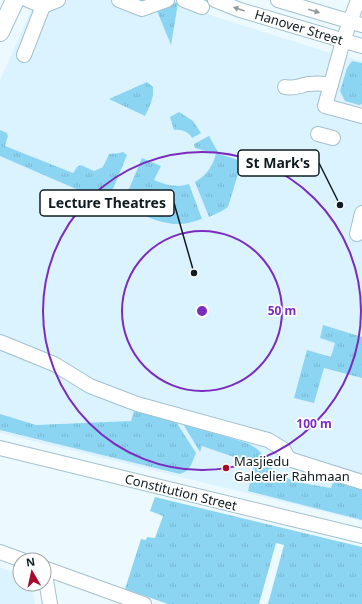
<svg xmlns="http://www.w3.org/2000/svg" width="362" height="604" font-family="'Noto Sans',sans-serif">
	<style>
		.built { fill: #dbf3fe }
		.grass { fill: url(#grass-tufts) }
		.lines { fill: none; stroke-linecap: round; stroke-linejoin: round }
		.minor-casing { stroke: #a2c1ce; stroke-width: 16 }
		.major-casing { stroke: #a2c1ce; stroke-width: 20 }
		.minor { stroke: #fff; stroke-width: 14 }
		.major { stroke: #fff; stroke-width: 18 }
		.oneway { fill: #93999b }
		.ring { fill: none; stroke: #7b2cbf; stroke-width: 2 }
		.poi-dot { fill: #a60b2d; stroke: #fff; stroke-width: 1.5 }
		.labels { text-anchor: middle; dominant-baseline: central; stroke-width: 3.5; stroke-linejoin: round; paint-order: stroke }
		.street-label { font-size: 13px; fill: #101c21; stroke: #fff }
		.poi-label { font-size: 13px; fill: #101c21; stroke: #fff; text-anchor: start }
		.centre { fill: #7b2cbf; stroke: #fff; stroke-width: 2 }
		.ring-label { font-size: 12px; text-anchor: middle; font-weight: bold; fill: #7b2cbf; stroke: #fff; stroke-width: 3.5; stroke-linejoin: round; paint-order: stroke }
		.leader { fill: none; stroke: #101c21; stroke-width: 1.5 }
		.callout-dot { fill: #101c21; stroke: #fff; stroke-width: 1.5 }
		.callout { fill: #fff; stroke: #101c21; stroke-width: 1.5 }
		.callout-label { font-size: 14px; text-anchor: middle; font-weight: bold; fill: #101c21 }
	</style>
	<defs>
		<pattern id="grass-tufts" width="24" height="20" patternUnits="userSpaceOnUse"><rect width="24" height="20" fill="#8cd5f2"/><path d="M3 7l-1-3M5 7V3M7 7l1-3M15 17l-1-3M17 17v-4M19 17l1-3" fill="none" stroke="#78b6cf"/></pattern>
	</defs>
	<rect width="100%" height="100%" fill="#ecf9fe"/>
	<g class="built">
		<path d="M36,0H174L213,16L324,51L362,61V521L0,433V80Z"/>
		<path d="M0,567L12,572L20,579V584H26L33,591L35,604H0Z"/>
	</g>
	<g class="grass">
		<path d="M177,2L178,3L171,45L157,11Z"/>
		<path d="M352,61L362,63V104L359,105L345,101L340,91L347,68Z"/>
		<path d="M147,82L153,87V95L151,103L145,116L109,99Z"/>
		<path d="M179,112L193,121L201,133L192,138C189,132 182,129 174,130L170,117Z"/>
		<path d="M0,130L7,133L8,136L5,146L73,173L77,167L81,165L94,171L103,167L109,154C114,153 118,154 123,152L127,155L113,189L99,199L0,156Z"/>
		<path d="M209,136L219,154L242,161L228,207L222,211L209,217L195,182C207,175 212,167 216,154L195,148L194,144Z"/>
		<path d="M142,158L161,166L154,180C166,185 176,188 189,184L202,219C195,221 187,224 180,224C162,224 136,216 127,200L130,197L126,196Z"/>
		<path d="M323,325L362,337V378L324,368L314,403L294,398L307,350L331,357L335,343L320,338Z"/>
		<path d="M134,411L175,420L196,453C192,462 191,471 180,474L0,430V414L36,425L131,421Z"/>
		<path d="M183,424L247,443C264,451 262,457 272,469C284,482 314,485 331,488L333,482L336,480L362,489V520L248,491L254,464L202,446L200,452Z"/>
		<path d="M155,497L362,547V604H268L284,545L276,543L259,604H168L125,589L141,539L146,540L147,537L155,538L163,516L150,511Z"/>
	</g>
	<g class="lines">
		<defs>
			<g id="minor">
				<path d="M28,0L43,6L58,0"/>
				<path d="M119,0L142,9L167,0"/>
				<path d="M184,0L202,7"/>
				<path d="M215,0L240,10L362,46"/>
				<path d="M278,0L362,25"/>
				<path d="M358,0L343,41L325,106L362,116"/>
				<path d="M24,55L43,6"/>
				<path d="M285,87C294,89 299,86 308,84C316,83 323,83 331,85"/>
				<path d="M318,134L333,138"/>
				<path d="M357,234L362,213"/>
				<path d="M0,342L54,364L90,386L137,404L268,440L283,449L288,458L292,460L362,482"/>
				<path d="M0,448L362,536"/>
				<path d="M0,552L22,560"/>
				<path d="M44,568L144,604"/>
				<path d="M44,568L50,604"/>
			</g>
			<path id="major" d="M0,32L15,0"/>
		</defs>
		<use href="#minor" class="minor-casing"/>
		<use href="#major" class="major-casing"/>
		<use href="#minor" class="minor"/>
		<use href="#major" class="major"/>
	</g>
	<defs><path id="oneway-solid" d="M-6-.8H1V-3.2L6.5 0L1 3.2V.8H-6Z"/></defs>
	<g class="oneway">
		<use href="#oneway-solid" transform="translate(239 9) rotate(-161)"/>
		<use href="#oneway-solid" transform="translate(314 11) rotate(17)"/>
	</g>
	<g class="ring">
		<circle cx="202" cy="311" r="80"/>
		<circle cx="202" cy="311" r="159"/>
	</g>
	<circle class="poi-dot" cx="226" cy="468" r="4"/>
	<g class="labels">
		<g class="street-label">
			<text transform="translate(299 27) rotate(17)">Hanover Street</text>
			<text transform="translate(181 492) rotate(14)">Constitution Street</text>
		</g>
		<g class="poi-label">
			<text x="234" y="461">Masjiedu<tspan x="234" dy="15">Galeelier Rahmaan</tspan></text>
		</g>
	</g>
	<circle cx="202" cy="311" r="6" class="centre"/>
	<g class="ring-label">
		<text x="282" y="315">50 m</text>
		<text x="314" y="428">100 m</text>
	</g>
	<path class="leader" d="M340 205L319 163M194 273L174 203"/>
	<g class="callout-dot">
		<circle cx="340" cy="205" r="4"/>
		<circle cx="194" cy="273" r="4"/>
	</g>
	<g class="callout">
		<rect x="238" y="150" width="81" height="26" rx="4"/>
		<rect x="40" y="190" width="134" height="26" rx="4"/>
	</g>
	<g class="callout-label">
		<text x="278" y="168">St Mark's</text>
		<text x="107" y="208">Lecture Theatres</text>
	</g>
	<g transform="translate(32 572) rotate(351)"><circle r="19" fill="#ffffff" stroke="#9fa4a6"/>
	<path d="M0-3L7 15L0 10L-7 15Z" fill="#a60b2d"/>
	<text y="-6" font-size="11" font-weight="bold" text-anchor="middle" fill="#101c21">N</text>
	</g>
</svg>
